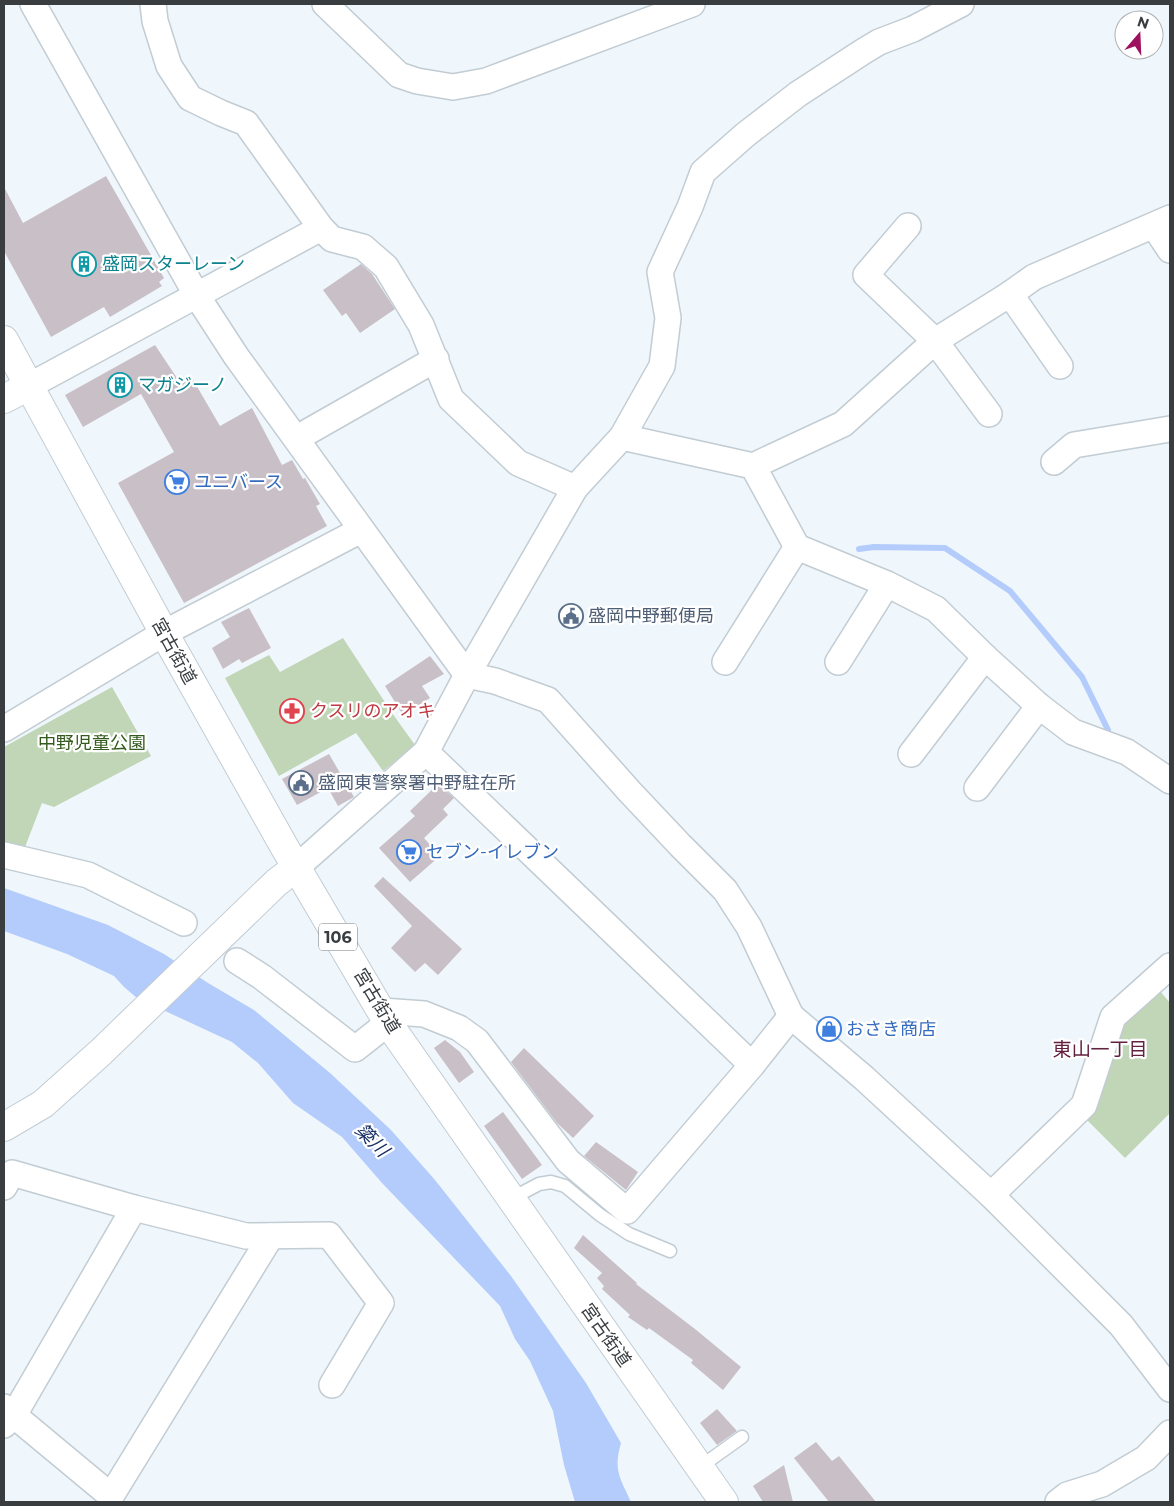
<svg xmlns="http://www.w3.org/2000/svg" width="1174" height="1506" font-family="Montserrat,'Noto Sans JP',sans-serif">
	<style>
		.green { fill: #c0d6b6 }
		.water { fill: #b4ccfb }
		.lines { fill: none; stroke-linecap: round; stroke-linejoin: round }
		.stream { stroke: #b4ccfb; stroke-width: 6 }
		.building { fill: #c9bfc6 }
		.service-casing { stroke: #c2ccd3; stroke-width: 15 }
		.minor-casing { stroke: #c2ccd3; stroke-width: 28 }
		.tertiary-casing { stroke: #c2ccd3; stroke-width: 30 }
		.trunk-casing { stroke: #c2ccd3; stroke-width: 30 }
		.service { stroke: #fff; stroke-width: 12 }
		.minor { stroke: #fff; stroke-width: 25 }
		.tertiary { stroke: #fff; stroke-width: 28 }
		.trunk { stroke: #fff; stroke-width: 28 }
		.labels { text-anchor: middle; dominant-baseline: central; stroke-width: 4.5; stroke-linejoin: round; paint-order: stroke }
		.shield { fill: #fff; stroke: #747779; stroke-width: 1 }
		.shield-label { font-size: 16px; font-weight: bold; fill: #393d40 }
		.culture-label { font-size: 18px; fill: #0d838f; stroke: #fff; text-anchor: start }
		.shop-label { font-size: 18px; fill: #366cbe; stroke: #fff; text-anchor: start }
		.service-label { font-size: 18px; fill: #4e5e75; stroke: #fff; text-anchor: start }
		.street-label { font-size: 18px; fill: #393d40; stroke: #fff }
		.health-label { font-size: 18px; fill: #be3a42; stroke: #fff; text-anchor: start }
		.park-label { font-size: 18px; fill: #335b1e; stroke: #fff }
		.neighbourhood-label { font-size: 19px; fill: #61213f; stroke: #fff }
		.water-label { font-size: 19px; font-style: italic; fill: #182f66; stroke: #fff }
	</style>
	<rect width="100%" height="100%" fill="#eff7fd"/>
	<g class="green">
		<path d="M343,638L392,713L415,745L383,771L356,733L279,776L225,678L269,655L280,672Z"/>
		<path d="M112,687L151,756L54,807L42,803L25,847L4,843V747Z"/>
		<path d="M1160,991L1170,1003V1113L1125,1158L1084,1117L1123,1023Z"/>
	</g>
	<path class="water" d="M4,888L108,925L164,954L208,983L254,1010L330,1073L391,1130L435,1180L511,1276L586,1383L621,1443C613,1470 620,1478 631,1502H575L564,1465L553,1411L530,1361L515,1339L500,1306L382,1183L342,1137L293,1103L258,1063L232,1042L137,998L124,987L114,976L67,954L4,931Z"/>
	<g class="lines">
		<path class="stream" d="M859,549L874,547L945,548L1010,591L1082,677L1108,730"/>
	</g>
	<g class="building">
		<path d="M106,176L164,278L159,282L162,286L110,317L104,307L51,337L4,251V187L23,223Z"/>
		<path d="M361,264L372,274L395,309L360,333L346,313L342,316L323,290Z"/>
		<path d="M155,345L181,384L192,378L220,426L252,408L282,465L292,460L303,479L305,478L320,504L316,506L327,526L184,603L118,483L174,452L141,394L83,427L65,395Z"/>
		<path d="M249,608L271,648L242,663L239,659L223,669L212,648L230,637L221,622Z"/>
		<path d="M430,656L444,674L422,686L430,698L403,715L385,686Z"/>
		<path d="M329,754L354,797L338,806L328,788L297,805L282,779Z"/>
		<path d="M438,784L454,798L443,809L448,815L424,838L440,856L410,882L379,848L415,816L410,811Z"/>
		<path d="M383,877L462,949L438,975L425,963L415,972L391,948L412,926L374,886Z"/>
		<path d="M445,1040L460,1052L474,1072L459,1083L434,1048Z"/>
		<path d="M524,1048L594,1116L573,1138L557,1123L511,1062Z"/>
		<path d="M503,1112L542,1165L522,1179L484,1126Z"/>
		<path d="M596,1142L638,1172L626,1190L584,1156Z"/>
		<path d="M583,1235L637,1283L636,1284L695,1329L741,1367L723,1390L691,1363L693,1360L649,1328L647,1330L628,1317L630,1315L602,1289L604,1286L597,1278L602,1273L574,1248Z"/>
		<path d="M717,1409L737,1431L717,1445L700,1423Z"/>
		<path d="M816,1442L832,1461L839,1456L876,1502H829L794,1458Z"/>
		<path d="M784,1465L793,1502H763L753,1486Z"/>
	</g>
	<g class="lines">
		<defs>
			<g id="service">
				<path d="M511,1201L520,1194L539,1184L551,1182L565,1186L600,1215L629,1234L670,1251"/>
				<path d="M700,1467L742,1437"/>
			</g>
			<g id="minor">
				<path d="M33,4L197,296L236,356L467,675L495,681L548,700L630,792L680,845L725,890L749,927L791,1016"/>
				<path d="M153,4L155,21L169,66L190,98L221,113L246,123L321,228L332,239L363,247L386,267L421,325L451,399L518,463L575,488"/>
				<path d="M325,4L399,75L417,81L453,87L486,81L692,4"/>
				<path d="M908,226L866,275L935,341L989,414"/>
				<path d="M1154,226L1170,250"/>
				<path d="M1010,294L1060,366"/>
				<path d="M29,386L321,228"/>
				<path d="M622,437L753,466L843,424L935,341L1010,294L1034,277L1170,218"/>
				<path d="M297,438L436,359"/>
				<path d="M1054,462L1074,445L1170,429"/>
				<path d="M753,466L797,547L887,584L936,609L985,657L1039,706L1073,732L1127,752L1170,781"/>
				<path d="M725,662L797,547"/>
				<path d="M838,662L887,584"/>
				<path d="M4,729L164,633L361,530"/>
				<path d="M426,752L752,1065"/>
				<path d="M911,754L985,657"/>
				<path d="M977,788L1039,706"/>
				<path d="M4,855L88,875L184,923"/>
				<path d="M297,867L426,752L467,675L575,488L622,437L662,366L668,318L660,272L690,207L703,172L745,135L798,94L864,51L879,42L913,29L961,4"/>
				<path d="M237,961L262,977L355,1049L388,1023"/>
				<path d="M382,1011L424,1014L459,1028L477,1041L568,1161L627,1211L752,1065L791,1016L864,1078L991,1195L1121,1325L1170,1389"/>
				<path d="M4,1187L12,1173L134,1208L246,1236L329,1235L381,1303L332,1385"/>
				<path d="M991,1195L1084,1105L1113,1017L1170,966"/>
				<path d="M4,1407L111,1496L271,1236"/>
				<path d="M4,1425L14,1415L134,1208"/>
				<path d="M1058,1502L1067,1495L1102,1484L1146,1458L1170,1433"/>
			</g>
			<g id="tertiary">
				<path d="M4,399L29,386"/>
				<path d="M4,1127L43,1104L101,1052L277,882L297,867"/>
			</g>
			<path id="trunk" d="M4,340L164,633L285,848L388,1023L724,1502"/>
		</defs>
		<use href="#service" class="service-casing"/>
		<use href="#minor" class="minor-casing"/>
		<use href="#tertiary" class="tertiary-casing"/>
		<use href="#trunk" class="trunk-casing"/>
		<use href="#service" class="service"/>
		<use href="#minor" class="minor"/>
		<use href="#tertiary" class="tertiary"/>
		<use href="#trunk" class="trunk"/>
	</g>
	<defs>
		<symbol id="building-ring" viewBox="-11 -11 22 22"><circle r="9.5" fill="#fff" stroke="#0f9aa8" stroke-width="1.5"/><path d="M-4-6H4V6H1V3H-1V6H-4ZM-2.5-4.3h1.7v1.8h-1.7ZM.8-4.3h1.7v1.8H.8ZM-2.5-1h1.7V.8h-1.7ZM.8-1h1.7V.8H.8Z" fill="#0f9aa8"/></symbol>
		<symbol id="supermarket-ring" viewBox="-11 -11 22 22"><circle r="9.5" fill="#fff" stroke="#3f7fe0" stroke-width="1.5"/><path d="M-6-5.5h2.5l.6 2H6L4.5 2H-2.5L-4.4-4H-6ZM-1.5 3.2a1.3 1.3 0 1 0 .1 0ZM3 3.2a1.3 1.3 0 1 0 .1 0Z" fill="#3f7fe0"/></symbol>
		<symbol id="civic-ring" viewBox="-11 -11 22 22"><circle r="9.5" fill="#fff" stroke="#5c6f8a" stroke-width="1.5"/><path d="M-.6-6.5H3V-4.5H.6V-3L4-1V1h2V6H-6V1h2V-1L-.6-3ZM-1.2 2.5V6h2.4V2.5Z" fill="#5c6f8a"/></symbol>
		<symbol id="pharmacy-ring" viewBox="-11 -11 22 22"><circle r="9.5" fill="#fff" stroke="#e0444e" stroke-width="1.5"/><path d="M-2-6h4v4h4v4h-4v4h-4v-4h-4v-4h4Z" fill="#e0444e"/></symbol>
		<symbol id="shop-ring" viewBox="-11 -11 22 22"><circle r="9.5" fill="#fff" stroke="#3f7fe0" stroke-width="1.5"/><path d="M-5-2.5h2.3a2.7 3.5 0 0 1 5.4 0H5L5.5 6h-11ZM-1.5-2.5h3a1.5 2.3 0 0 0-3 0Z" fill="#3f7fe0"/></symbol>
	</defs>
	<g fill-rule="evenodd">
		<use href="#building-ring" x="70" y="250" width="28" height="28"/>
		<use href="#building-ring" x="106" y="371" width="28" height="28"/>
		<use href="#supermarket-ring" x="163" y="468" width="28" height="28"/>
		<use href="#civic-ring" x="557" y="602" width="28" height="28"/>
		<use href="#pharmacy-ring" x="278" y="697" width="28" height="28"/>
		<use href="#civic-ring" x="287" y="769" width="28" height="28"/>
		<use href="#supermarket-ring" x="395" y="838" width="28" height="28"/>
		<use href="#shop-ring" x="815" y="1015" width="28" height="28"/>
	</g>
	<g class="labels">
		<rect class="shield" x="319" y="923.5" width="38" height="27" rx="4"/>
		<g class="shield-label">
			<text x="338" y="937">106</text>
		</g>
		<g class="culture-label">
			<text x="102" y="264">盛岡スターレーン</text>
			<text x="138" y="385">マガジーノ</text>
		</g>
		<g class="shop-label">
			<text x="194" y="482">ユニバース</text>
			<text x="426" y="852">セブン-イレブン</text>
			<text x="846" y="1029">おさき商店</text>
		</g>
		<g class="service-label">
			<text x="588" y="616">盛岡中野郵便局</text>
			<text x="318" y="783">盛岡東警察署中野駐在所</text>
		</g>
		<g class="street-label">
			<text transform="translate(174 651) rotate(61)">宮古街道</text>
			<text transform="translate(377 1001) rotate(59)">宮古街道</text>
			<text transform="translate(606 1335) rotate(55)">宮古街道</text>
		</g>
		<g class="health-label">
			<text x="310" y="711">クスリのアオキ</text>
		</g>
		<g class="park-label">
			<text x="92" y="743">中野児童公園</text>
		</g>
		<g class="neighbourhood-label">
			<text x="1100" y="1049">東山一丁目</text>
		</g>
		<g class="water-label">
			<text transform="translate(372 1140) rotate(45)">簗川</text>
		</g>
	</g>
	<rect width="1174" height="1506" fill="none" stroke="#393d40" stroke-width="10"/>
	<g transform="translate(1139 35) rotate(19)"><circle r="24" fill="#ffffff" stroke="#b0b1b3"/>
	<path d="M0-4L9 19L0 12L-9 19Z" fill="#9d115f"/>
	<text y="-8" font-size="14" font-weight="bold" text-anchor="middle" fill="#393d40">N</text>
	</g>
</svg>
